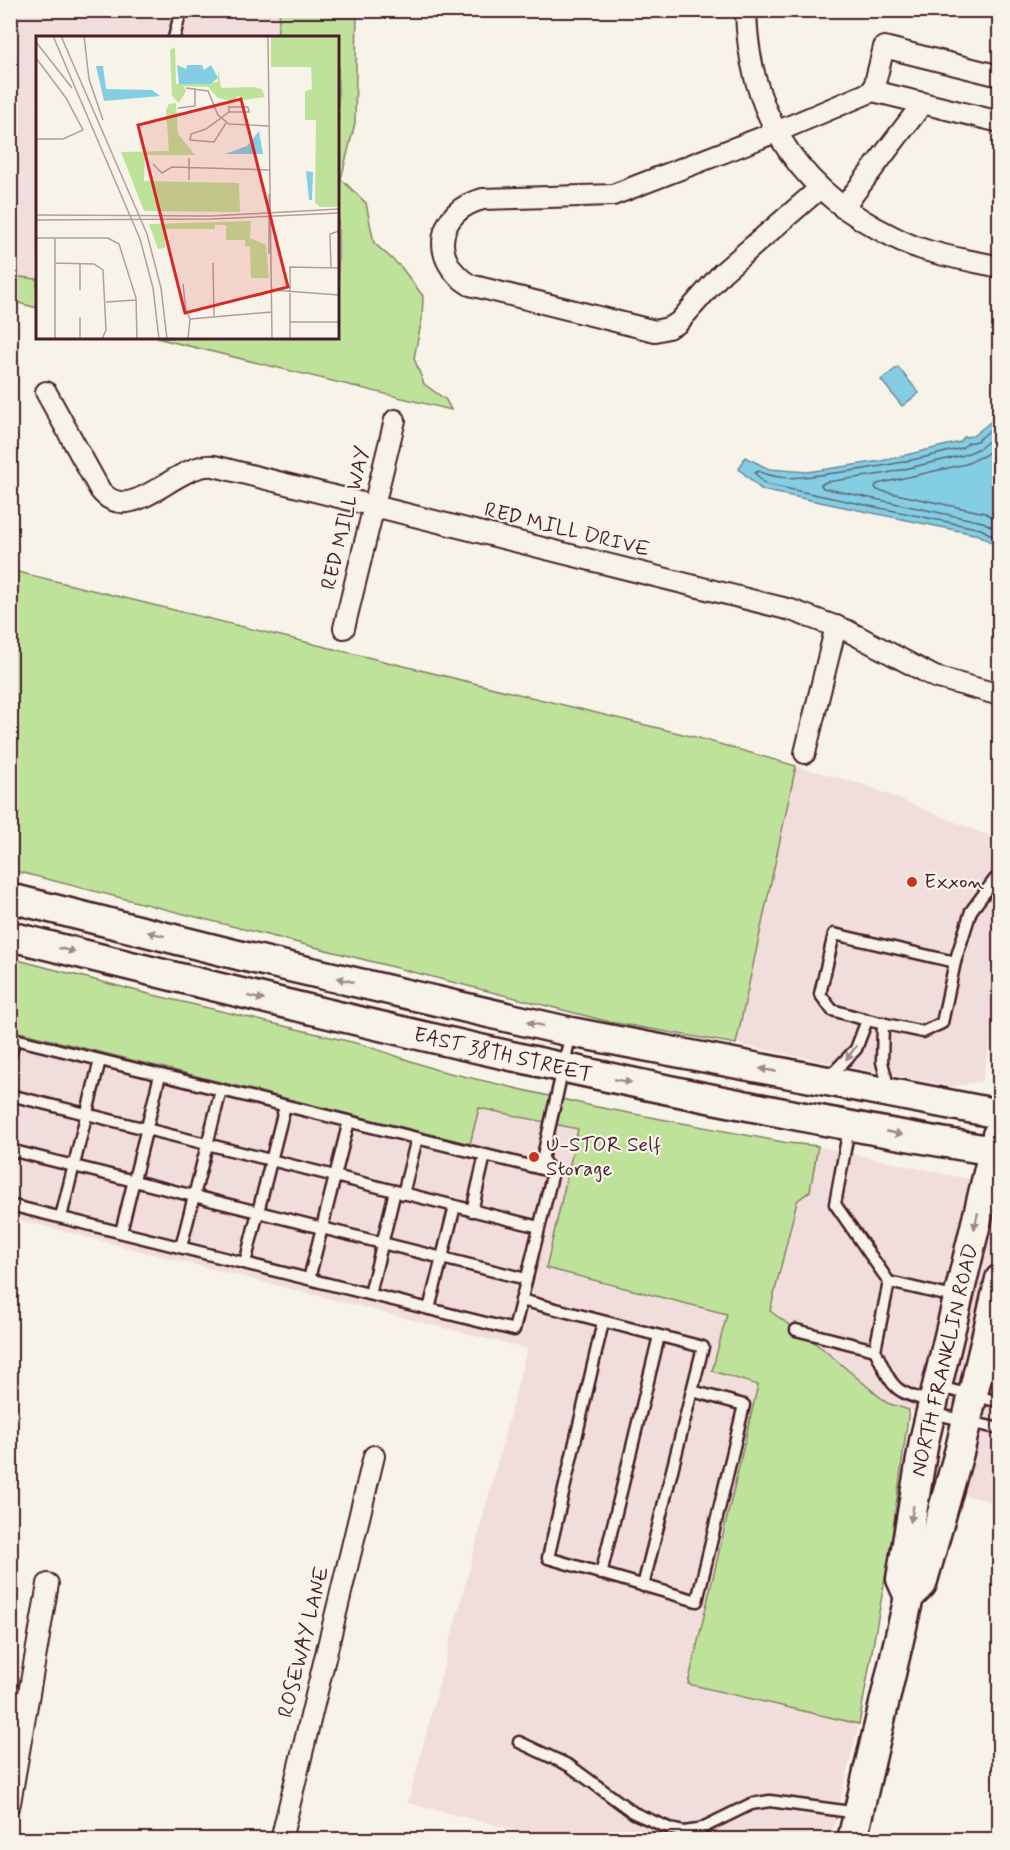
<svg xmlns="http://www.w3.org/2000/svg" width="1010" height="1850" font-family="Mynerve,sans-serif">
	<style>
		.built { fill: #f1dedc }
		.green { fill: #bfe29b; stroke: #848063; stroke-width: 1.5 }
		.water { fill: #84cee4; stroke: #6d889a; stroke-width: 1.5 }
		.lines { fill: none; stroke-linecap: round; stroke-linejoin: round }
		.shore { stroke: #616575; stroke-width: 1.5 }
		.service-casing { stroke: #4a1f2b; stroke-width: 15 }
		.minor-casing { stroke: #4a1f2b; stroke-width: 24 }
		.secondary-casing { stroke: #4a1f2b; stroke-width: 33 }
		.service { stroke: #f7f3e8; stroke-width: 10 }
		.minor { stroke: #f7f3e8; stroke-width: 20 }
		.secondary { stroke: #f7f3e8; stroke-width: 28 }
		.oneway { fill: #a0898a }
		.poi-dot { fill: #c8321e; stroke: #f7f3e8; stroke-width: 2 }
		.labels { text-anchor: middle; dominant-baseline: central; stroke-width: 4.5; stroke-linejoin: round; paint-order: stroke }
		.street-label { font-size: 21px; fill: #4a1f2b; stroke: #f7f3e8 }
		.poi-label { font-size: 21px; fill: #4a1f2b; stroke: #f7f3e8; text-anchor: start }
		.inset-road { fill: none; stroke: #b29e9c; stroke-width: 1.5 }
		.view { fill: #d62828; fill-opacity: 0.15; stroke: #d62828; stroke-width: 3 }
		.inset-edge { fill: none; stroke: #4a1f2b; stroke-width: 3 }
	</style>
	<rect width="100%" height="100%" fill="#f7f3e8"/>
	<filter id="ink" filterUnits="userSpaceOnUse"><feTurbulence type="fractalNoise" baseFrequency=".0167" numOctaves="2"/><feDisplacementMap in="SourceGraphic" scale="12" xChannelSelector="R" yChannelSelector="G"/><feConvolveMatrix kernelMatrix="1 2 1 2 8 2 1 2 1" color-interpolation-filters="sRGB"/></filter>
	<g filter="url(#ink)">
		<g class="built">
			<path d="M10,11H280L277,37L38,38L37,279L11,276Z"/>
			<path d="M796,766L865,785L999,840V1005L982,1081L952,1087L736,1044Z"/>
			<path d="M10,1030L469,1144L479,1108L579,1129L547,1268L728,1314L758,1384L689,1684L859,1724L831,1839H551L408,1803L527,1349L11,1218Z"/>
			<path d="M818,1146L999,1186V1503L965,1496L978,1431L887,1403L823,1349L770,1311L797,1201L810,1191Z"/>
		</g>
		<g class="green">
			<path d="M280,11H357L355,123L341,179L366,203L374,243L401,267L423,296L422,319L414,358L424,384L446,400L451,410L156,338H338V38L277,37Z"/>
			<path d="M11,276L37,279V308L11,301Z"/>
			<path d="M10,570L695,737L796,766L736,1044L610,1022L11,870Z"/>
			<path d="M10,958L149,994L364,1045L437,1070L592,1106L788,1143L818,1146L810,1191L797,1201L770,1311L823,1349L887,1403L909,1410L890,1551L859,1724L688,1684L758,1385L712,1371L727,1314L546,1268L578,1129L479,1108L470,1144L11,1030Z"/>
		</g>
		<g class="water">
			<path d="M898,367L919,393L902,406L881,380Z"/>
			<path d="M999,415V547L979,535L762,490L739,469L745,457L769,469L807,472L881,461L960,442L964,437L973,436Z"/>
		</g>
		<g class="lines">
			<g class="shore">
				<path d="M1000,422L977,441L968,443L962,448C920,459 878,468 835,473C807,476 785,483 758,471L755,473L765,484L981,529L1000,540"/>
				<path d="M1000,432L980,448L964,455L883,474L826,482L821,485L823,488L983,522L1000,531"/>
				<path d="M1000,443L985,455L966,464L877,484L875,487L877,490L985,513L1000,521"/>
			</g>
			<defs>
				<g id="service">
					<path d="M174,38L181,10"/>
					<path d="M834,934L955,962L942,1023L923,1032L867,1020L832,1010L820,994Z"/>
					<path d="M955,962L971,911L995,879L1000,878"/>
					<path d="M883,1023L882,1062L889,1090"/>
					<path d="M10,1056L15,1039L530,1166"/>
					<path d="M828,1078L856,1049L867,1020"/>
					<path d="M10,1095L539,1227"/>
					<path d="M849,1128L835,1204L889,1282L958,1298"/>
					<path d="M10,1150L526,1279"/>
					<path d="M542,1160L553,1172L530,1166L542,1160L571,1033"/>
					<path d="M403,1194L417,1138"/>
					<path d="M10,1205L514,1330L553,1172"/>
					<path d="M472,1211L485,1155"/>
					<path d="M61,1217L100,1060"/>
					<path d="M121,1232L160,1075"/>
					<path d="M181,1247L221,1090"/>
					<path d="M245,1263L285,1106"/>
					<path d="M309,1279L349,1121"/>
					<path d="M370,1294L395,1191"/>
					<path d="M521,1300L703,1347L643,1586"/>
					<path d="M429,1309L455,1206"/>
					<path d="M603,1322L548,1558L697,1601L744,1405L692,1391"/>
					<path d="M796,1330L875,1350L889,1282"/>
					<path d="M875,1350C893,1387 891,1392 933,1402"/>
					<path d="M939,1387L1000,1402"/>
					<path d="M932,1413L1000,1429"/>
					<path d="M601,1574L659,1336"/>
					<path d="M519,1742L570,1766L634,1813L671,1829L684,1832L698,1830L751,1804L770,1801L858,1813"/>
				</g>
				<g id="minor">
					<path d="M746,10C748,108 793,183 878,229C892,236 905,244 919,248C945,257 973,261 1000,267"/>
					<path d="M873,91L884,47L1000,76"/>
					<path d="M820,188L722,273L678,323L668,328L655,331L470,285C429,261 436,210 483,199L613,195L776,132L873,91L1000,122"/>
					<path d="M843,208L923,103"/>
					<path d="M46,392L100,490C131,529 175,462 214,466L791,610L848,631L935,677L1000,695"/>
					<path d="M344,628L395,420"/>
					<path d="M805,753L836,626"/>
					<path d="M10,1803L48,1584"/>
					<path d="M281,1840L374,1456"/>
				</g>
				<g id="secondary">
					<path d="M10,898L242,956L571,1032L1000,1114"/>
					<path d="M10,936C338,1018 666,1097 1000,1152"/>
					<path d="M909,1597L901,1579L924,1441L997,1135"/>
					<path d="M852,1840L909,1597L922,1584L942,1513L960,1449L1000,1279"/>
				</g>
			</defs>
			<use href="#service" class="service-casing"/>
			<use href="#minor" class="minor-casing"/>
			<use href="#secondary" class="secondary-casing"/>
			<use href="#service" class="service"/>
			<use href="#minor" class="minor"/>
			<use href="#secondary" class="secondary"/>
		</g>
		<defs><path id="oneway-solid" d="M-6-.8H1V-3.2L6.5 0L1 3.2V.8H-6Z" transform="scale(1.5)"/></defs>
		<g class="oneway">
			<use href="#oneway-solid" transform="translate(156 934) rotate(-166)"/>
			<use href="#oneway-solid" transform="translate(67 950) rotate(14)"/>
			<use href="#oneway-solid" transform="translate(345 980) rotate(-167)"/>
			<use href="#oneway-solid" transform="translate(256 998) rotate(14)"/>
			<use href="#oneway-solid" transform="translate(535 1024) rotate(-167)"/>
			<use href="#oneway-solid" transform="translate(851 1053) rotate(127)"/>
			<use href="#oneway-solid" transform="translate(768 1070) rotate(-169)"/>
			<use href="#oneway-solid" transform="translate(623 1081) rotate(11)"/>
			<use href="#oneway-solid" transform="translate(894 1133) rotate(11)"/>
			<use href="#oneway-solid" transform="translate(976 1221) rotate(103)"/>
			<use href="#oneway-solid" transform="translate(912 1514) rotate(100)"/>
		</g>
	</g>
	<g class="poi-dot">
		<circle cx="912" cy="882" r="6"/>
		<circle cx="534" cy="1157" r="6"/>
	</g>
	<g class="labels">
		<g class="street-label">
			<text transform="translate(346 518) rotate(-76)">RED MILL WAY</text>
			<text transform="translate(567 530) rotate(14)">RED MILL DRIVE</text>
			<text transform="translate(503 1055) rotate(13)">EAST 38TH STREET</text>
			<text transform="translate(945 1360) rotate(-77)">NORTH FRANKLIN ROAD</text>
			<text transform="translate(304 1642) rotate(-76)">ROSEWAY LANE</text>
		</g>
		<g class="poi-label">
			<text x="924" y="882">Exxon</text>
			<text x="546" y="1145">U-STOR Self<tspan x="546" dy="24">Storage</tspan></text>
		</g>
	</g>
	<g transform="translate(36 36)">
		<rect width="303" height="303" fill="#f7f3e8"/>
		<path d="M235,0H303V171H284L279,167L280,84H269V55L276,53L275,31H235ZM139,11L140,48L182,46V32L185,52L217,51L226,53L229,61L208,64L202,60L196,65L182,62L172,51L147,50L150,55L143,67L136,60L134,14ZM140,67L142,98L159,119H109L108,145L203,147L204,176L108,175L85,116L133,115L130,74L133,68ZM215,185L214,202L230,209L233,242H215L214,211L209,210V204H190V189H179V193H129V212L122,213L113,188Z" fill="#bfe29b"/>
		<path d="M141,29L150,33L151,29H166L168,34L175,29L182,42L174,48H143ZM60,30H67L70,53L116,54L124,60L68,65ZM223,95L227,118H189L211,110ZM270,135L277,136L276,164H273Z" fill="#84cee4"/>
		<path class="inset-road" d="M17,0L104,203L117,252L123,303M25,0L111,198L125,252L131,303M48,0L53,43L67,84M232,0L236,303M0,6L36,52M0,22L30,62L47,94L27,103H0M150,52L172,55L182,79L193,88L233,90M142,72L159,70V52M193,76V71H212M190,87L178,106L154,104L155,98L170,93L193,76H213L212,71M153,122V144M117,128L126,137L136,131L234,134M0,179L175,180L303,173M0,184L176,183L303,177M0,202H72L83,208L100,262L101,303M19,202V303M233,218V158M19,227L58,228L67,234L70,294L66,303M177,227L178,280M295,232L294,198L303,195M147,248L150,275L154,283M44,254V227M236,254L303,259M70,266L100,264M44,281V303M154,283L236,276M254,286H303M152,303L154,283M254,303V231L303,232"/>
		<path class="view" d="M205,63L252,251L149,277L102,89Z"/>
		<rect width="303" height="303" class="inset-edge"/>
	</g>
	<rect width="1010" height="1850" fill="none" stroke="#f7f3e8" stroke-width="36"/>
	<rect x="18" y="18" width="974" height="1814" fill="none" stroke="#4a1f2b" stroke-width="2" filter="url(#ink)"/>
</svg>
